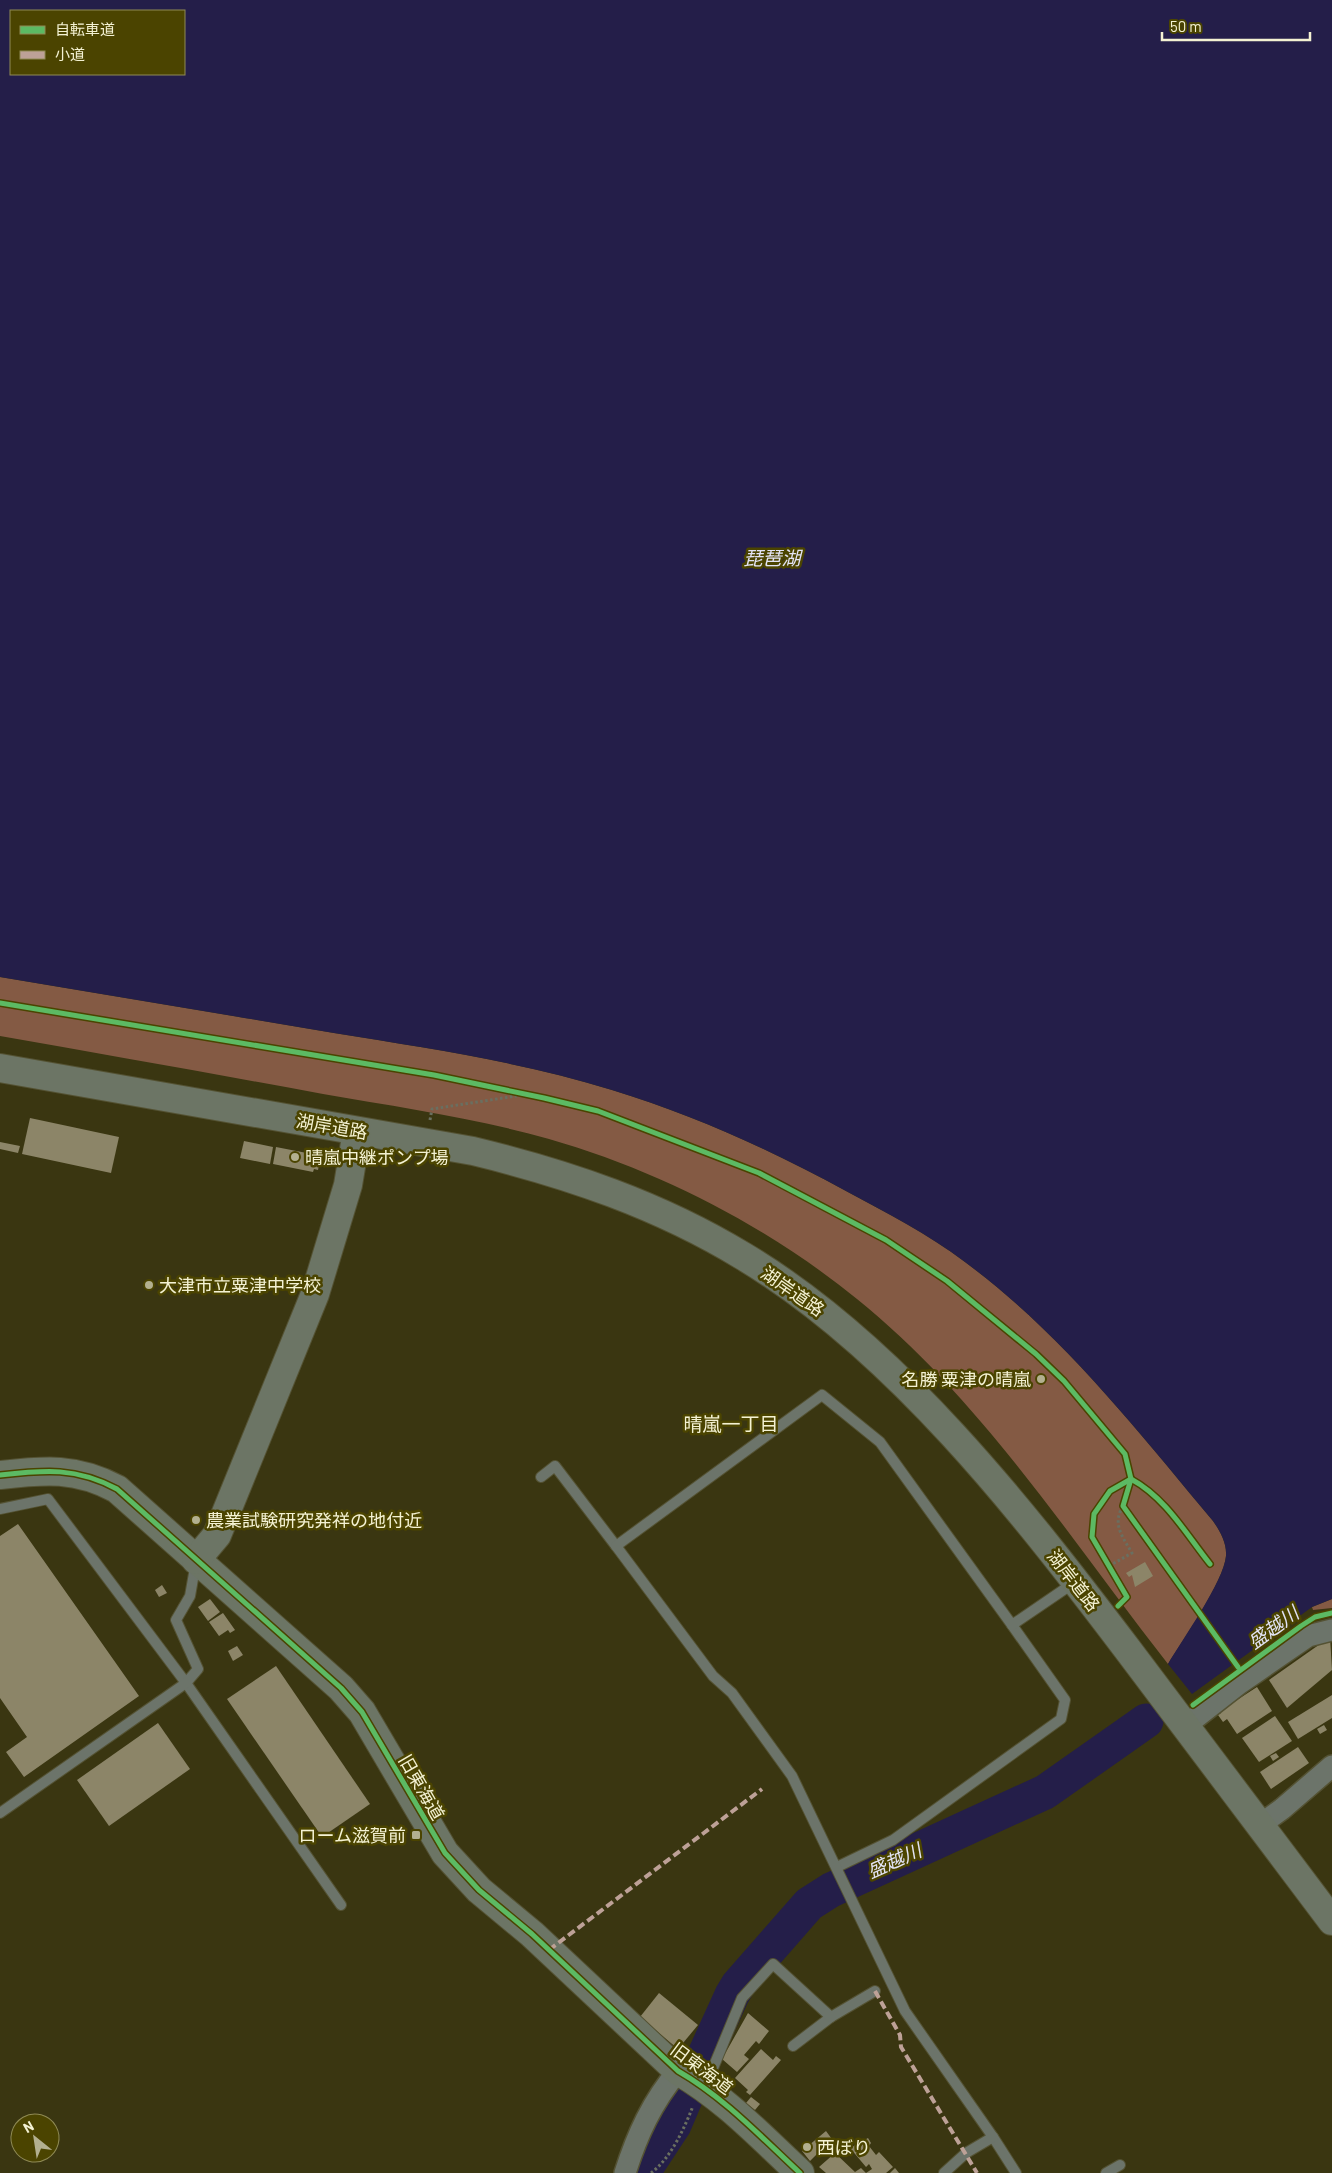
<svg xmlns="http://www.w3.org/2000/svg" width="1332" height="2173" font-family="Barlow,'Noto Sans JP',sans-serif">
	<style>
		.green { fill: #845a44 }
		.water { fill: #241e49; fill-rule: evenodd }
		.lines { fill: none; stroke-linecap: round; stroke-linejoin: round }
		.river { stroke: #241e49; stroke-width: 35 }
		.building { fill: #8c8568 }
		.lane-casing { stroke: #545233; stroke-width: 12 }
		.street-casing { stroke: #545233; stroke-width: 24 }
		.secondary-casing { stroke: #545233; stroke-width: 30 }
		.path { stroke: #6a6f60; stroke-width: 3; stroke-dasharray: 2.5 2.5; stroke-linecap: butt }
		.lane { stroke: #6c746a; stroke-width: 10 }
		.street { stroke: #6c746a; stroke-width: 21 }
		.secondary { stroke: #6c7565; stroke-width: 28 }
		.quiet { stroke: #bda197; stroke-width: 4; stroke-dasharray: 8 4; stroke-linecap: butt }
		.cycleway-casing { stroke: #4b4400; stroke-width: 8 }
		.cycleway { stroke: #5cba63; stroke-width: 5 }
		.poi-dot { fill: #b3b08f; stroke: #4b4400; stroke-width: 2 }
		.labels { text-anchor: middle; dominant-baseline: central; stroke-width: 5; stroke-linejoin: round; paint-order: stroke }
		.street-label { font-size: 18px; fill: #f4f2d3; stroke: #4b4400 }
		.poi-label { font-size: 18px; fill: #f4f2d3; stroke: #4b4400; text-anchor: start }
		.water-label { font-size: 19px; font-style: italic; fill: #e2e3f4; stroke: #4b4400 }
		.neighbourhood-label { font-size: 19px; fill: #f4f2d3; stroke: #4b4400 }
	</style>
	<rect width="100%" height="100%" fill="#3a3611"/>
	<g class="green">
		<path d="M0,977C111,996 223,1014 334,1033C427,1048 522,1062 612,1090C694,1115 771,1150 846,1191C887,1213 928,1234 965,1262C1062,1334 1136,1429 1213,1521C1220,1531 1227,1543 1226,1556C1224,1581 1183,1640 1168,1664C1070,1539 982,1400 857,1299C767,1226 660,1171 549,1139C475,1118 398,1107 323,1094C215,1074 108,1055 0,1036Z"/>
		<path d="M1332,1599V1608L1313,1610L1312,1607Z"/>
		<path d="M671,2100L644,2158L651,2169L644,2172L640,2167L642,2157Z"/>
	</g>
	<path class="water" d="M0,0H1332V1599L1312,1607L1192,1694L1168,1664C1182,1640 1224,1581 1226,1556C1227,1543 1220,1531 1213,1521C1136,1429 1062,1334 965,1262C928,1234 887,1213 846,1191C771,1150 694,1115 612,1090C522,1062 427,1048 334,1033C223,1014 111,996 0,977ZM11,11H184V74H11Z"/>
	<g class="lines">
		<g class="river">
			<path d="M702,2061L732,1995L738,1985L809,1904L831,1890L1045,1792L1146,1721"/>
			<path d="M649,2163L674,2125L688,2092"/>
		</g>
	</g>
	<g class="building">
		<path d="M30,1118L119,1137L111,1173L22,1154Z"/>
		<path d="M244,1141L273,1147L270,1164L240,1158Z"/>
		<path d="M0,1142L20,1146L18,1153L0,1149Z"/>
		<path d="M276,1147L317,1155L316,1159L320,1160L318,1170L314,1169L313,1172L273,1164Z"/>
		<path d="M18,1524L139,1696L24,1777L6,1752L27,1737L0,1698V1536Z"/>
		<path d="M1145,1562L1153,1576L1135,1587L1132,1575L1129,1577L1126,1573Z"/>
		<path d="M162,1585L167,1593L159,1597L155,1590Z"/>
		<path d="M210,1599L220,1612L208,1621L198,1607Z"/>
		<path d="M223,1613L235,1630L230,1633L228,1630L219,1636L209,1622Z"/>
		<path d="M1330,1637L1332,1670L1287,1708L1269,1680Z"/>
		<path d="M237,1646L243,1655L233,1661L228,1651Z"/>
		<path d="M276,1666L370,1804L322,1837L227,1699Z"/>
		<path d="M1257,1687L1272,1711L1237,1734L1227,1719L1223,1722L1218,1715L1221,1713L1220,1711Z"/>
		<path d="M1332,1695V1718L1298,1739L1288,1722Z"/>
		<path d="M1275,1716L1292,1741L1259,1762L1242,1738Z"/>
		<path d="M158,1723L190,1769L109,1826L77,1780Z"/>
		<path d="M1324,1725L1327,1730L1320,1734L1317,1729Z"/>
		<path d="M1298,1747L1309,1763L1271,1789L1260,1772Z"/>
		<path d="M1276,1753L1279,1757L1273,1761L1270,1756Z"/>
		<path d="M659,1993L698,2025L678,2049L640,2017Z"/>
		<path d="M748,2013L769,2031L759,2044L756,2041L744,2055L749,2059L737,2072L722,2059Z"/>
		<path d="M761,2049L773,2060L776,2056L781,2060L750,2095L746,2092L748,2090L735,2078Z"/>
		<path d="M751,2097L760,2104L755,2110L746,2103Z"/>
		<path d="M826,2131L837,2146L830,2154L827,2151L821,2156L817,2154L810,2161L802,2151Z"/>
		<path d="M868,2138L871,2143L869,2146L876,2155L879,2152L893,2167L886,2173H826L819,2167L835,2153L855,2172L861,2168L866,2173L872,2169L869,2164L866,2167L850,2148Z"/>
		<path d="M895,2168L899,2173H890Z"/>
	</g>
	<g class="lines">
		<defs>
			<g id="lane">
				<path d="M541,1477L555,1466L616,1546"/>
				<path d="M0,1509L48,1499L186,1683L341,1905"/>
				<path d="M0,1813L186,1683L198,1669L176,1620L190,1596L196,1562"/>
				<path d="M837,1867L893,1840L1061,1719L1065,1700L1012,1625"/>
				<path d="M793,2046L831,2017"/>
				<path d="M702,2085L711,2073L742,1998L773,1964L831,2017L875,1991"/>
				<path d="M993,2137L1016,2173"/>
				<path d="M944,2173L966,2153L993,2137L905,2011L792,1776L732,1693L713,1676L616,1546L822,1395L880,1442L1012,1625L1075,1582"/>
				<path d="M1106,2173L1120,2165"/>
			</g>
			<g id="street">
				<path d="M1185,1726L1240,1683L1308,1636L1332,1630"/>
				<path d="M1260,1825L1282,1809L1332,1766"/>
				<path d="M625,2173C637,2135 652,2102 678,2071"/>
			</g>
			<g id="secondary">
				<path d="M0,1068L473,1151C568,1174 659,1205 743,1256C895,1347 1022,1510 1128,1650C1196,1740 1264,1831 1332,1921"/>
				<path d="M0,1475C45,1470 76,1467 117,1489L341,1688L362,1712L445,1853L479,1890L532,1934L678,2071C725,2098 761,2137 800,2173"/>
				<path d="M196,1560L217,1535L315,1294L348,1185L357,1131"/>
			</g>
		</defs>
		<use href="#lane" class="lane-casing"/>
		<use href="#street" class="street-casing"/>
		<use href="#secondary" class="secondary-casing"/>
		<g class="path">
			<path d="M430,1120L432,1109L529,1094"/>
			<path d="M1109,1566L1132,1553C1122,1536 1112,1524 1123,1506"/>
			<path d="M651,2173C671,2158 684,2129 693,2106"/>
		</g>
		<use href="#lane" class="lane"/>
		<use href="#street" class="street"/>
		<use href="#secondary" class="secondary"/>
		<g class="quiet">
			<path d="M549,1950L762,1789"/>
			<path d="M875,1991L900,2035L901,2047L977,2173"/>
		</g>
		<defs>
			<g id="cycleway">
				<path d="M0,1003L434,1075L544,1098L598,1111L759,1173L886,1240L947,1281L1036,1354L1064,1381L1125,1454L1131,1479L1123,1506L1238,1667"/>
				<path d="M0,1475C45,1470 76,1467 117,1489L341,1688L362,1712L445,1853L479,1890L532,1934L678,2071C725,2098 761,2137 800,2173"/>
				<path d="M1118,1606L1127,1597L1092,1537L1094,1514L1110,1491L1131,1479C1166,1498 1186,1534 1210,1564"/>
				<path d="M1193,1705L1301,1626L1315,1617L1332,1613"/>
			</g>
		</defs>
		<use href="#cycleway" class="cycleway-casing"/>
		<use href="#cycleway" class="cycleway"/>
	</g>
	<g class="poi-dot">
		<circle cx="295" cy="1157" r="5"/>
		<circle cx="149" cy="1285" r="5"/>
		<circle cx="1041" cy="1379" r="5"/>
		<circle cx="196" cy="1520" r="5"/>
		<rect x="411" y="1830" width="10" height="10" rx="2.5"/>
		<circle cx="807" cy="2147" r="5"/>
	</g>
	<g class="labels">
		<g class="street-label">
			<text transform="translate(332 1126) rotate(10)">湖岸道路</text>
			<text transform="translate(793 1291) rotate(35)">湖岸道路</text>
			<text transform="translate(1074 1580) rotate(52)">湖岸道路</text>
			<text transform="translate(422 1787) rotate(60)">旧東海道</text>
			<text transform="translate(702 2068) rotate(37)">旧東海道</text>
		</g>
		<g class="poi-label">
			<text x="305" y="1157">晴嵐中継ポンプ場</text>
			<text x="159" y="1285">大津市立粟津中学校</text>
			<text x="1031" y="1379" text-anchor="end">名勝 粟津の晴嵐</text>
			<text x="206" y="1520">農業試験研究発祥の地付近</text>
			<text x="406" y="1835" text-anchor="end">ローム滋賀前</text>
			<text x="817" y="2147">西ぼり</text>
		</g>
		<g class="water-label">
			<text x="772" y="557">琵琶湖</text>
			<text transform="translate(1273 1627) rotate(-36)">盛越川</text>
			<text transform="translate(894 1860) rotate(-24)">盛越川</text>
		</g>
		<g class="neighbourhood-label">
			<text x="731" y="1423">晴嵐一丁目</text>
		</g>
	</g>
	<rect x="10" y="10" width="175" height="65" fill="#4b4400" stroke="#8f8a54"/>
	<rect x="20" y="26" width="25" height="8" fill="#5cba63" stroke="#8f8a54"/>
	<text x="55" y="35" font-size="15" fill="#f4f2d3">自転車道</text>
	<rect x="20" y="51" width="25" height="8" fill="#bda197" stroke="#8f8a54"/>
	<text x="55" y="60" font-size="15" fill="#f4f2d3">小道</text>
	<g transform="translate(35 2138) rotate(330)"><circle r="24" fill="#4b4400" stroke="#8f8a54"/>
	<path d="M0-4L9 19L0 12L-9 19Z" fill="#b3b08f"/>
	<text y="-8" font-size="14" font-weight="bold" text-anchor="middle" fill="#f4f2d3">N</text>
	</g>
	<path d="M1162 32v8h148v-8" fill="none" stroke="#f4f2d3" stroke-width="2.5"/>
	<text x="1170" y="32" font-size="15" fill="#f4f2d3" stroke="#4b4400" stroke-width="4" paint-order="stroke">50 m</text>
</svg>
